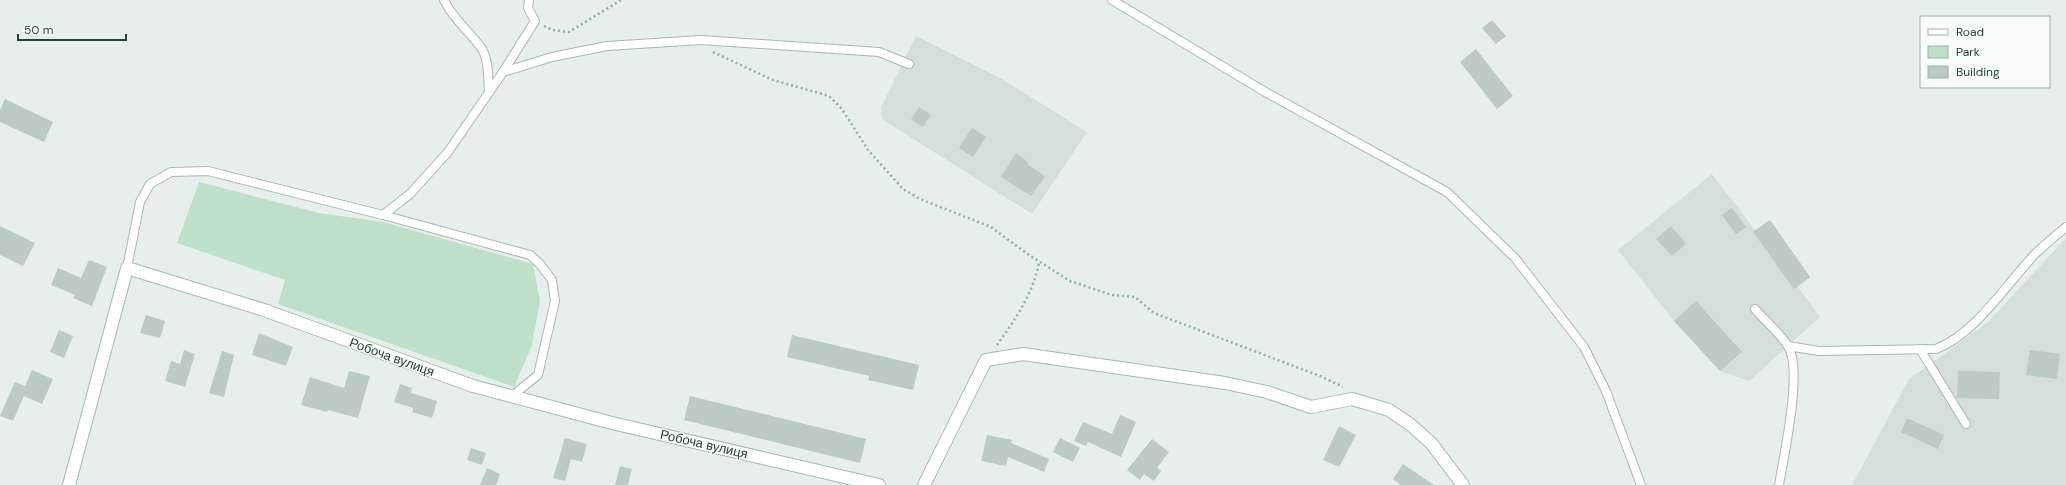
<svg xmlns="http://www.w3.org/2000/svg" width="2066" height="485" font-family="'DM Sans',sans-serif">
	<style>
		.built { fill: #d4dfda }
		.green { fill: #bfe0c8 }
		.building { fill: #bbcac4 }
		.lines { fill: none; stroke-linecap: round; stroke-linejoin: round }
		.lane-casing { stroke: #a8b8b2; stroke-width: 10 }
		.street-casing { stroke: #a8b8b2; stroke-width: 14 }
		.path { stroke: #86b3a5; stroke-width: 2.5; stroke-dasharray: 2 3; stroke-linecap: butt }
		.lane { stroke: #fff; stroke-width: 8 }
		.street { stroke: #fff; stroke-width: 12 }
		.labels { text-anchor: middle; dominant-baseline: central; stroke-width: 3; stroke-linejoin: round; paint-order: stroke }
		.street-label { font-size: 13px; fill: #24423a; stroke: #f7fbf9 }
	</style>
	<rect width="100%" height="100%" fill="#e6efeb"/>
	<g class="built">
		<path d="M916,36L1002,79L1087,132L1032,214L882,119L881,107Z"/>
		<path d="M1712,174L1755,230L1770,220L1810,277L1798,287L1820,317L1749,381L1720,371L1674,321L1618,250Z"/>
		<path d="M2066,238V485H1852L1909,379L1987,323Z"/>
	</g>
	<path class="green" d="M199,182L319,213L383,222L533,264L540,301L532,345L514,387L278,304L285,280L177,243Z"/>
	<g class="building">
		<path d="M1492,20L1506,36L1496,44L1482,28Z"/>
		<path d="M1476,49L1513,96L1497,109L1460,62Z"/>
		<path d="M5,99L53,122L44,142L0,122V110Z"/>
		<path d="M919,107L931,115L923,127L911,119Z"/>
		<path d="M972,128L986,137L973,157L959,148Z"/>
		<path d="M1016,153L1028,162L1027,164L1045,176L1031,196L1001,177Z"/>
		<path d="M1732,208L1746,227L1736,234L1722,215Z"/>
		<path d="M1770,220L1810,277L1794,289L1753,232Z"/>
		<path d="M0,226L35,243L23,266L0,255Z"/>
		<path d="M1671,226L1686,244L1672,256L1656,239Z"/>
		<path d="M89,260L107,267L92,306L73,298L75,295L51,285L58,268L81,278Z"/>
		<path d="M1696,301L1742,352L1720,371L1674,321Z"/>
		<path d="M146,315L165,321L160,338L140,333Z"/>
		<path d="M59,330L73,336L64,358L50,352Z"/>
		<path d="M259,333L293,347L286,366L252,355Z"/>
		<path d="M792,335L919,365L913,390L868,380L869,376L787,357Z"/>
		<path d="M184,350L195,354L185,387L165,381L171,361L180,364Z"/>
		<path d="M2030,350L2060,354L2057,379L2026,375Z"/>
		<path d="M222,351L234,355L224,397L209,393Z"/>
		<path d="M32,370L53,379L42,404L24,396L13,421L0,416L15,382L25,386Z"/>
		<path d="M349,371L370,376L358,418L328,410L327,412L301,405L310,377L344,388Z"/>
		<path d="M1958,371L2000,372L1999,399L1957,398Z"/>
		<path d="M400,384L412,388L411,393L437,401L432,418L412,412L413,408L394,402Z"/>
		<path d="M690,396L866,439L860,463L684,420Z"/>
		<path d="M1120,415L1136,422L1121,457L1088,442L1086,446L1074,441L1083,422L1112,434Z"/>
		<path d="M1907,418L1944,435L1938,449L1901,432Z"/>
		<path d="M1339,426L1356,435L1339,467L1323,460Z"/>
		<path d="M987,435L1012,440L1011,443L1049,459L1044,472L1008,457L1006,466L981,461Z"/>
		<path d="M565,438L587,444L582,462L571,459L565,481L553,478Z"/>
		<path d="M1060,438L1080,448L1073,462L1053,452Z"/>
		<path d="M1152,439L1169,452L1157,468L1161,471L1154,481L1144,474L1140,480L1127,470Z"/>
		<path d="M471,448L486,453L482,465L467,460Z"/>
		<path d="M1403,464L1434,485H1401L1393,479Z"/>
		<path d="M620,466L632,469L628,485H615Z"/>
		<path d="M487,468L500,474L496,485H480Z"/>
	</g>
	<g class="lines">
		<defs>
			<g id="lane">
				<path d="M444,0C453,19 470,32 482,49C489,61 488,78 489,92"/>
				<path d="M1112,0L1267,93L1447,192L1515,258L1584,347L1606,391L1641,485"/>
				<path d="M503,72L535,21L528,8L529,0"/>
				<path d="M383,215L530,255L540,264L552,280L555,301L538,375L512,396"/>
				<path d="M127,268L140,202L150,184L171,172L208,171L383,215L410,194L448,152L503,72L552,57L607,46L701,40L879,52L909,64"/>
				<path d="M1755,309C1765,321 1779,332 1788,346C1803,370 1784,455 1779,485"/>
				<path d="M1788,346L1819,351L1936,349C1975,334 2006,285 2034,255C2044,245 2055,236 2066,227"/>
				<path d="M1920,349L1966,424"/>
			</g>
			<g id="street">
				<path d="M69,485L127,268L264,310L473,386L612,423L879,485"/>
				<path d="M924,485L986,360L1023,354L1225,383L1267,392L1311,407L1352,399L1389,410L1411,425L1431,443L1463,485"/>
			</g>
		</defs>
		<use href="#lane" class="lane-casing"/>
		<use href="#street" class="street-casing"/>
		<g class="path">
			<path d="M544,26L552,30L569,32L621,0"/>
			<path d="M713,52L773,80L829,96L842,109L868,150L903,189L920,199L991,227L1029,255L1070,281L1112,295L1135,297L1154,313L1320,376L1343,387"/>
			<path d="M997,345C1015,320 1034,292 1039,262"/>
		</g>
		<use href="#lane" class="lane"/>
		<use href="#street" class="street"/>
	</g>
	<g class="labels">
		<g class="street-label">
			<text transform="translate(392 357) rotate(20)">Робоча вулиця</text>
			<text transform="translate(704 444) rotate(13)">Робоча вулиця</text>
		</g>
	</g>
	<rect x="1920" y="16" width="130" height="72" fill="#f7fbf9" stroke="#a3b1ad"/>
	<rect x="1928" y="29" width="20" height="6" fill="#ffffff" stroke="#a3b1ad"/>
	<text x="1956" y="36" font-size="12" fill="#24423a">Road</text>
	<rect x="1928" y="46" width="20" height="12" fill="#bfe0c8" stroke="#a3b1ad"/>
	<text x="1956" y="56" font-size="12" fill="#24423a">Park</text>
	<rect x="1928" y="66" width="20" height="12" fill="#bbcac4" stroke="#a3b1ad"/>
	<text x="1956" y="76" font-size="12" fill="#24423a">Building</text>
	<path d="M18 34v6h108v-6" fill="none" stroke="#24423a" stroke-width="2"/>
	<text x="24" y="34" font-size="12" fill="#24423a" stroke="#f7fbf9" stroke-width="3" paint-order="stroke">50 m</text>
</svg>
